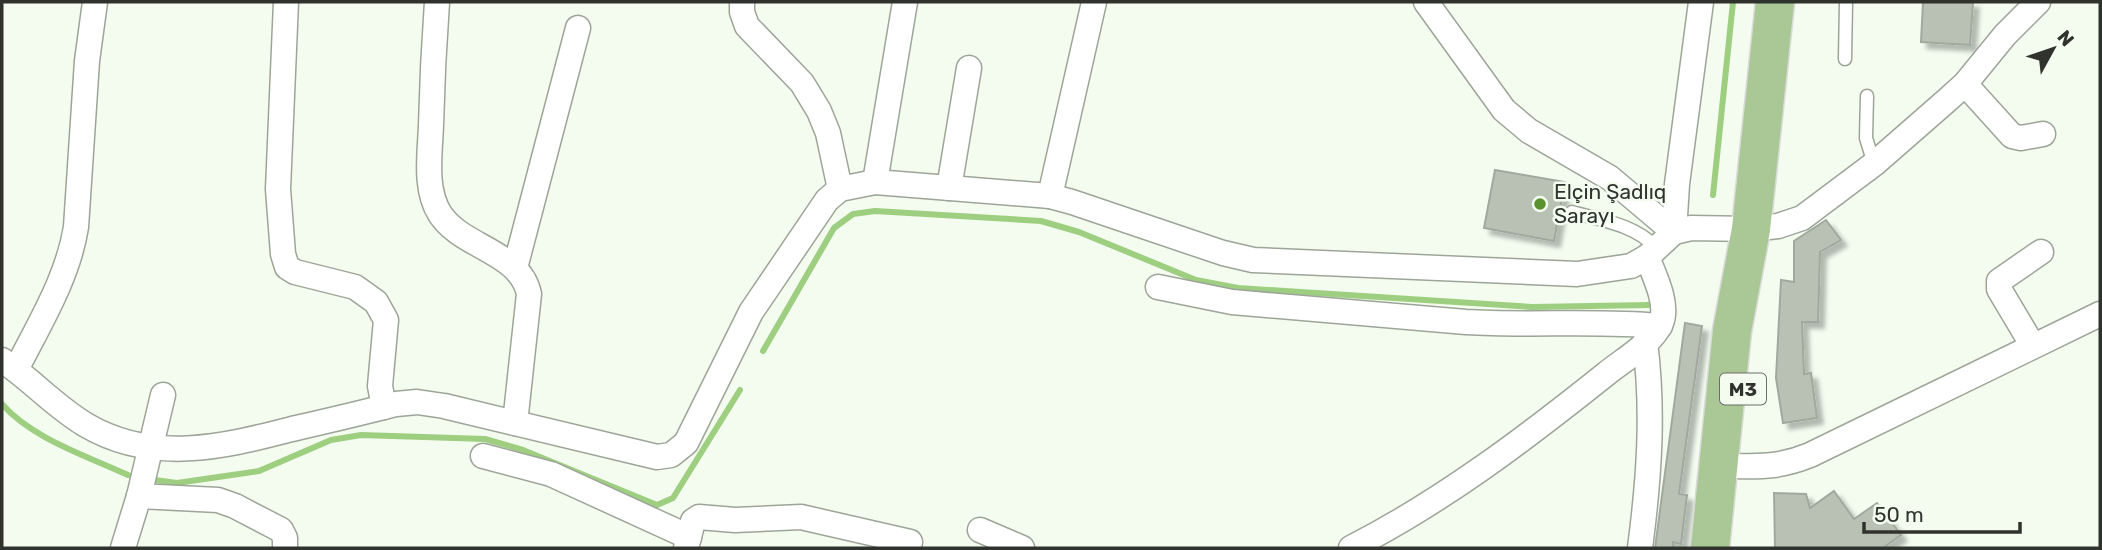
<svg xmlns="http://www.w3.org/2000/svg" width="2102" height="550" font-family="Rubik,sans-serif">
<defs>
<filter id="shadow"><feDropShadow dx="6" dy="6" stdDeviation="2" flood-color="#0004"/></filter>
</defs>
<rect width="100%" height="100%" fill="#f4fcf0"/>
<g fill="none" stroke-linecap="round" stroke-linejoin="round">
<!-- stream -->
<g stroke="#9ecf80" stroke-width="6">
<path d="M1713 195 1733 2"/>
<path d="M763 351 834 228 853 214 875 211 1041 221 1079 232 1196 280 1238 288 1532 307 1649 305"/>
<path d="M2 404C31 438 87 456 128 475"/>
<path d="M155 480 177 483 259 471 331 440 361 435 485 439 523 450 657 505 673 498 740 390"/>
</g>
</g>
<!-- building -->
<g fill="#b9c1b5" stroke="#a1a89d" stroke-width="2" filter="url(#shadow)">
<path d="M1923 2H1973L1970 45 1921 42Z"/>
<path d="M1495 170 1565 182 1554 241 1484 228Z"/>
<path d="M1826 220 1841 240 1820 252 1818 322H1802L1804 374 1811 373 1817 418 1783 423 1776 378 1781 280 1794 282V241Z"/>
<path d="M1685 323 1702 326 1679 494 1687 495 1681 544 1673 542V548H1655Z"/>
<path d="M1834 491 1854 519 1877 503 1901 535 1883 548H1775L1774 493 1806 494 1810 508Z"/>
</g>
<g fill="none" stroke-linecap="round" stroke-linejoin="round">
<defs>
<g id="service">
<path d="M1845 59 1846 2"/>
<path d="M1867 96 1866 138 1874 164"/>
<path d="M1572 212C1604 221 1633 224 1657 248"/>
</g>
<g id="minor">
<path d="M286 2 278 189 283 254 287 267 295 272 355 287 376 302 386 320 380 386 384 407"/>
<path d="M437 2C434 43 432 84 431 125 430 154 424 189 440 214 462 248 520 251 529 294L515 423"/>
<path d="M742 2V12L747 26 802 83 819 111 828 133 840 189"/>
<path d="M1426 2 1504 110 1529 131 1610 178 1674 232"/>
<path d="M1965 84 2012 136 2021 138 2043 134"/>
<path d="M875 182 905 2"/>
<path d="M949 188 969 68"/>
<path d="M1050 196 1094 2"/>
<path d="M1674 232 1677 184 1701 2"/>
<path d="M515 268 578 28"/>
<path d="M1158 287 1232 302 1466 322C1531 326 1595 320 1660 326"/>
<path d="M2033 346 1999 289V281L2041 252"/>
<path d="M2 360C32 380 54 406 86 425 152 464 223 447 292 429 327 421 361 413 396 404L417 402 444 406 657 457 671 455 686 443 751 312 827 200 840 189 875 182 1050 196 1072 202 1223 253 1253 260 1577 274 1631 266 1647 257 1674 232 1691 228 1751 229 1778 226 1802 218 1874 164 1945 102 1965 84 2005 35 2038 2"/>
<path d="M16 370C39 324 68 278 76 227L87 61 95 2"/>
<path d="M483 456 551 474 689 537 686 548"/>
<path d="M1735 466C1764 467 1783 466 1810 455L2100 314"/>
<path d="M139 496 218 500 235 506 281 530 285 538V548"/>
<path d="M980 530 1022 548"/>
<path d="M689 537 693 521 699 517 735 520 801 517 910 542"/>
<path d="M123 548 139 496 163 395"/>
<path d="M1351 548C1443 501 1526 438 1606 374 1623 360 1652 344 1661 323 1669 304 1654 275 1647 257"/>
<path d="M1640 548C1649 479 1654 412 1645 342"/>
</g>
<path id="primary" d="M1710 548 1732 331 1751 229 1775 2"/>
</defs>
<!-- service casing -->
<use href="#service" stroke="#9da599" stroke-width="15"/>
<!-- minor casing -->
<use href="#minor" stroke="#9da599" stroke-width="27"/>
<!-- primary casing -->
<use href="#primary" stroke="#dadad9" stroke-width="41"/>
<!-- service -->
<use href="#service" stroke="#fff" stroke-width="12"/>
<!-- minor -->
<use href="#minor" stroke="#fff" stroke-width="24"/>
<!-- primary -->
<use href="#primary" stroke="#a9c895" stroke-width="38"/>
</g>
<!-- markers -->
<circle fill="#59922e" stroke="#f4fcf0" stroke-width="2.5" cx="1540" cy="204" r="7"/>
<g text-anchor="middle" stroke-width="5" stroke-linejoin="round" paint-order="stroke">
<!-- shield labels -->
<rect fill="#f4fcf0" stroke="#6a6f68" stroke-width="2" x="1720" y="373.5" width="46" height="31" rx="5"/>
<g font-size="19" font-weight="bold" fill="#2f322d">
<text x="1743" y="396">M3</text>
</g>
<!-- poi labels -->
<g font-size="21" fill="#2f322d" stroke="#f4fcf0" text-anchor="start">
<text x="1554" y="199">Elçin Şadlıq<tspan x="1554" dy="24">Sarayı</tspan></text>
</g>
</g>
<!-- border -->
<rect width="2102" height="550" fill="none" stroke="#2f322d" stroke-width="7"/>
<!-- north arrow -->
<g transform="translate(2053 49) rotate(50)" stroke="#f4fcf0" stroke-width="5" paint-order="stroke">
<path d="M0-5L12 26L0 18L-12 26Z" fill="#2f322d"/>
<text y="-10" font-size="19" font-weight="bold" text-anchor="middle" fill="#2f322d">N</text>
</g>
<!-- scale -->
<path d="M1864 522v10h156v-10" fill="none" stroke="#2f322d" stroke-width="3.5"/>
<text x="1874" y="522" font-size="21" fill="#2f322d" stroke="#f4fcf0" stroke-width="5" paint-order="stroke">50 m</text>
</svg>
